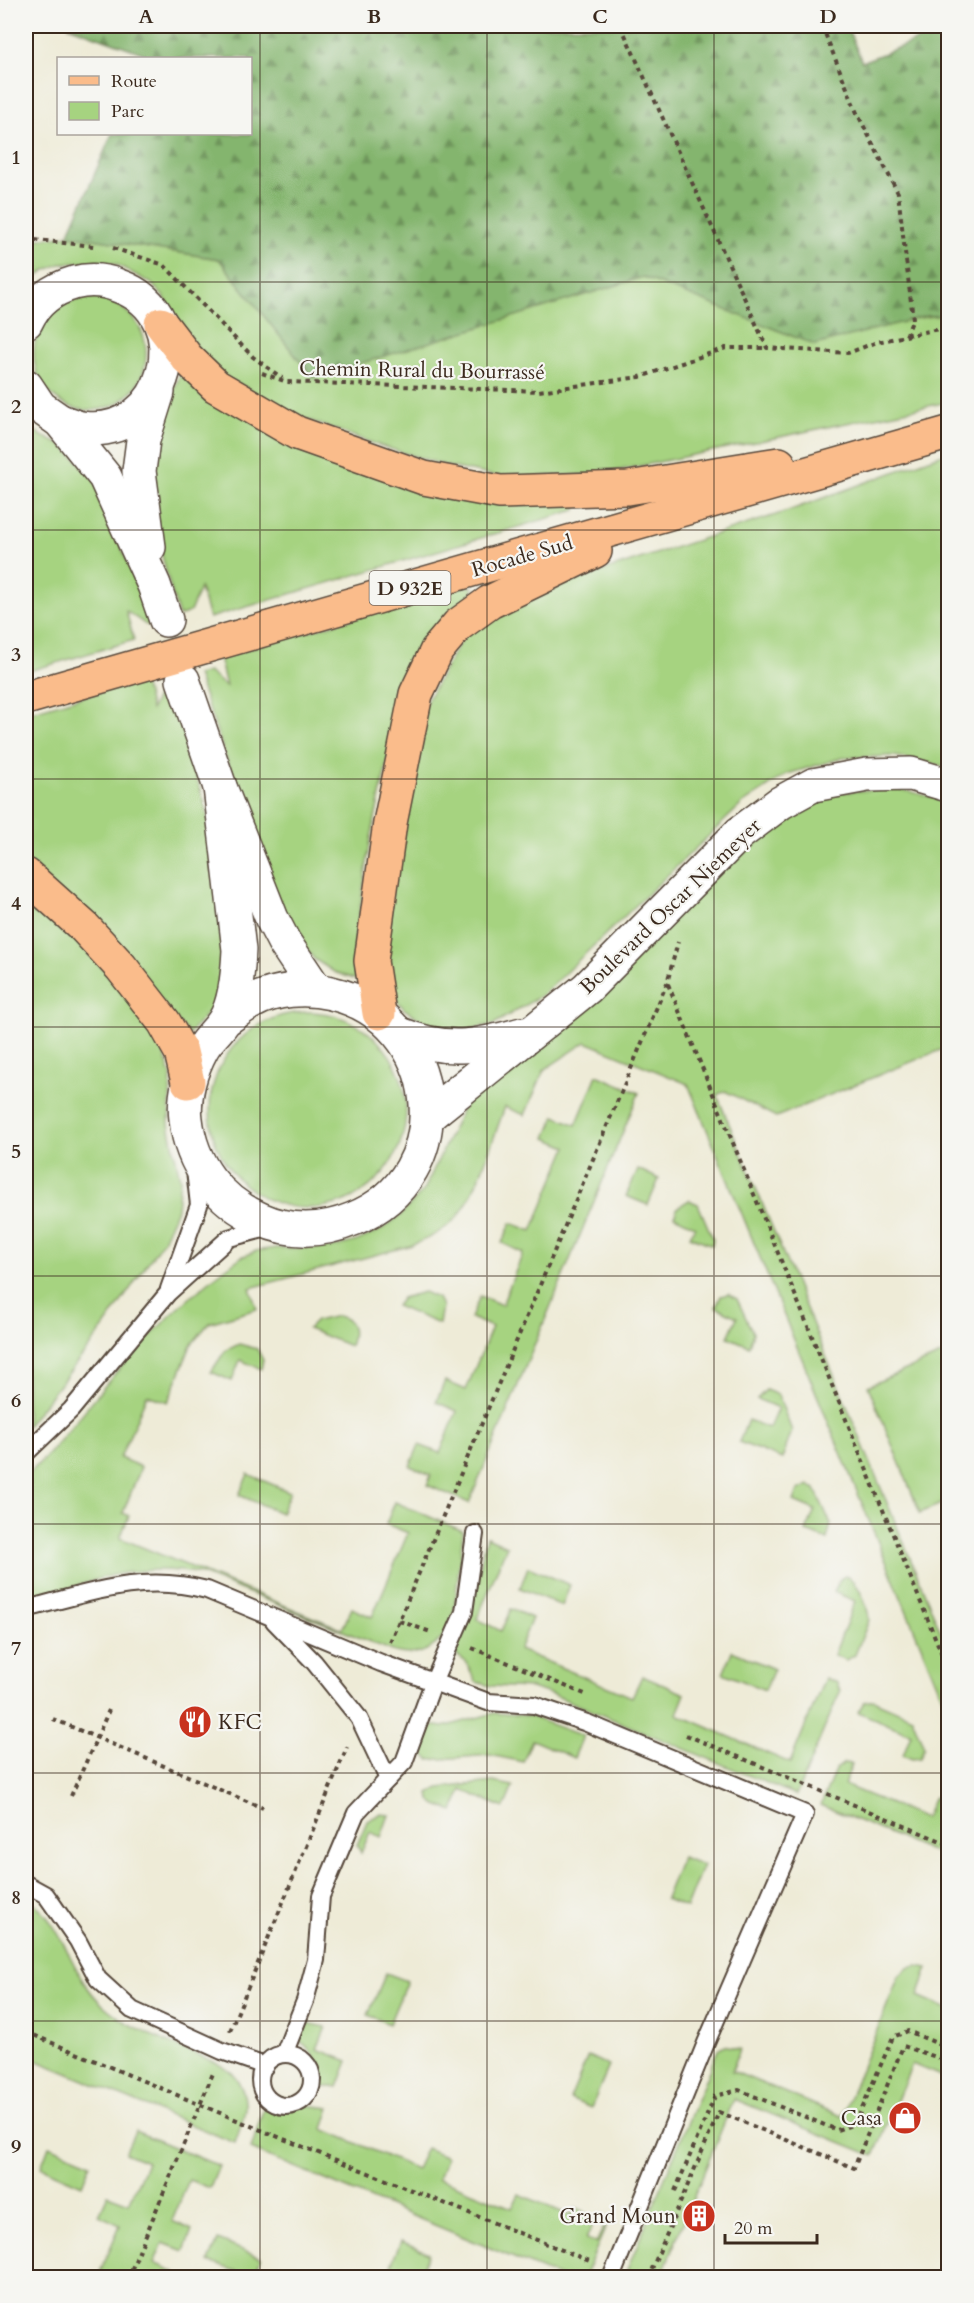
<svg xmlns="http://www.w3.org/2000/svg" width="974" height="2303" font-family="Cardo,serif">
<defs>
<pattern id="forest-firs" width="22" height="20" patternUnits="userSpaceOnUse" patternTransform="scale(1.5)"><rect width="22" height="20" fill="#84b56e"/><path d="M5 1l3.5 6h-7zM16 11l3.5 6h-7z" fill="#6d935a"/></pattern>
</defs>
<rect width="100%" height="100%" fill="#f6f6f2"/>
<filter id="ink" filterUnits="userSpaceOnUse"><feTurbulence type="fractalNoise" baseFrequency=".0167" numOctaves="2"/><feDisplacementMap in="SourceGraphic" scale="12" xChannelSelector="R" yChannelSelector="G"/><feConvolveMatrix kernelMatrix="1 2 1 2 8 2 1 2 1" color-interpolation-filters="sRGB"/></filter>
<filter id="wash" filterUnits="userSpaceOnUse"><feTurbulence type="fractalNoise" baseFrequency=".008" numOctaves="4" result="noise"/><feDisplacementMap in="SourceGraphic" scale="24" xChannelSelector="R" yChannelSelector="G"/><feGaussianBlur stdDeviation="1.35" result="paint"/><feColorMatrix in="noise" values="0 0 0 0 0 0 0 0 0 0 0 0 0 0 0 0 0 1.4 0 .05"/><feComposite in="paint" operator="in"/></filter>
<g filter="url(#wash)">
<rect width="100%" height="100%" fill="#eeebd7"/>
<!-- green -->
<g fill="#a6d380" stroke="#707e4f" stroke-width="1.5">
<path d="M68 235 219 259 313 378 643 277 815 345 913 319 941 315 948 333V402L601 474 506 478 451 467 381 446 303 418 211 370 164 297 151 283 116 264 100 261 60 264 44 271 26 286V241Z"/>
<circle cx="90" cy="354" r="56"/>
<path d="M180 375 211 396 271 426 577 506 576 510 209 618 200 588 190 612 179 616C161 556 136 474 162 413 167 400 175 389 180 375Z"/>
<path d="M26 424 42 436 63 446 93 476 152 624 146 625 126 611 134 640 26 672Z"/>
<path d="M948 452V767L894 756 842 758 787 774 742 804 542 995 494 1024 458 1032 437 1030 404 1009 390 991 380 937 416 720 468 628 541 591 788 511Z"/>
<path d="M466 586 473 587 472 593 447 614 402 692 371 838 356 934 353 961 357 980 334 972 314 959 281 914 197 675 208 672 226 686 219 657Z"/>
<path d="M143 679 151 710 162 684 169 683 207 813 226 965 219 1000 189 1034 26 860V713Z"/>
<path d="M895 788 948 801V1047L776 1117 725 1091 717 1095 948 1649V1711L688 1084 586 1042 544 1070 525 1115 505 1107C493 1138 482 1177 465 1206 454 1226 429 1239 409 1246L250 1288 257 1309 209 1323 191 1345 168 1402 147 1395 120 1458 141 1467 123 1513 129 1516 120 1538 342 1629 352 1608 372 1617 408 1533 386 1524 395 1502 463 1531 454 1612C446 1642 426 1660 395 1652L202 1574C128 1561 93 1581 26 1604V1476C59 1446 84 1410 113 1376 151 1332 194 1291 241 1257L256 1251 276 1248H331L357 1241 379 1231 400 1216 424 1190 466 1101 768 824 832 793Z"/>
<path d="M26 885 154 1024 171 1075 169 1124 180 1179 177 1209 163 1241 97 1337 26 1427Z"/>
<circle cx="308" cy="1110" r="98"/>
<path d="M597 1075 639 1093 469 1503 427 1485 431 1475 410 1466 419 1445 440 1453 457 1411 436 1402 445 1381 466 1390 492 1327 471 1318 480 1296 502 1305 523 1253 502 1243 511 1223 532 1231 567 1147 546 1138 555 1116 576 1125Z"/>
<path d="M638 1169 659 1179 648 1205 626 1196Z"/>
<path d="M689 1200 698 1204 713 1239 712 1245 690 1236 695 1226 674 1216 678 1207Z"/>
<path d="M424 1292 438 1298 442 1306 439 1324 396 1306 402 1298Z"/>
<path d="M729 1294 737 1299 753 1333 749 1346 728 1337 737 1317 716 1307 721 1296Z"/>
<path d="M337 1316C354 1319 355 1332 350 1346L308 1329 316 1321Z"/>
<path d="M239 1344 257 1349 263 1360 261 1369 240 1360 232 1381 211 1372 225 1351Z"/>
<path d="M948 1352V1501L920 1513 868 1386Z"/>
<path d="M766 1390 778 1395 792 1431 782 1459 739 1442 748 1420 769 1428 778 1408 757 1399Z"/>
<path d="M248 1474 290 1492 281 1513 239 1495Z"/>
<path d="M809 1485 815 1489 831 1524 827 1539 806 1531 815 1510 794 1501 798 1490Z"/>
<path d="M487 1537 507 1546 477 1619 501 1631 511 1609 532 1618 519 1650 632 1697 642 1676 685 1694 677 1714 790 1763 825 1678 837 1683 840 1692 796 1795 554 1695 531 1688 491 1686 476 1682 466 1662 455 1654 466 1627Z"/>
<path d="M528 1567 570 1585 562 1606 520 1588Z"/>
<path d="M845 1576C858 1579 868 1607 869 1620L855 1655 846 1660 834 1655 855 1601 834 1592 840 1579Z"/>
<path d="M732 1651 774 1669 765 1690 723 1673Z"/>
<path d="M873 1700 912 1717 924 1747 920 1758 912 1759 903 1755 911 1734 858 1712 864 1702Z"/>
<path d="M494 1713 529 1716 583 1736 574 1758 532 1740 523 1762 490 1755 429 1760 418 1748 421 1724 444 1727Z"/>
<path d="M844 1763 852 1764 844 1785 925 1818 934 1797 947 1804 948 1858 821 1805 835 1770Z"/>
<path d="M493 1782 513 1786 504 1808 462 1790 453 1811C443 1807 430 1806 429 1794L439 1788Z"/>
<path d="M380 1814 389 1815 381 1837 370 1832 361 1853 357 1845 367 1821Z"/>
<path d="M682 1857 703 1865 686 1907 665 1899Z"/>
<path d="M26 1898C65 1922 69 1974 102 2004 129 2029 165 2041 198 2055 208 2060 227 2066 234 2075 253 2101 244 2116 235 2143L26 2056Z"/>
<path d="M917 1966 928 1968 918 1996 948 2009V2079L912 2064 874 2156 734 2099 661 2277H624L718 2049 724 2045 740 2049 732 2071 842 2116 899 1976 908 1968Z"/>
<path d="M386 1973 407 1981 389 2024 368 2015Z"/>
<path d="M303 2022 326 2027 317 2049 348 2061 338 2087H315C321 2064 313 2045 290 2036Z"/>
<path d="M588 2056 609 2066 591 2108 570 2099Z"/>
<path d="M305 2105 330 2108 323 2129 416 2169 426 2148 447 2157 438 2178 512 2208 519 2194 571 2216 574 2208 596 2218 586 2239 596 2243 606 2222 607 2224 584 2277H560L251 2149 264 2107 277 2111Z"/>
<path d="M135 2131 219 2166 210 2188 189 2180 172 2221 192 2230 184 2251 163 2243 154 2263 175 2272 172 2277H98L120 2225 99 2215 108 2195 129 2203 147 2162 125 2153Z"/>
<path d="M49 2146 91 2163 82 2185 41 2167Z"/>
<path d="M218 2240 261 2258 253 2277 209 2262Z"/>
<path d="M401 2241 429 2253 420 2274 400 2266 396 2277H386Z"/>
</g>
<!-- forest -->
<path fill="url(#forest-firs)" stroke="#607046" stroke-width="1.5" d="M68 26H847L862 62 948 28V315L926 316 815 345 643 277 313 378 219 259 68 235 112 134H250V58H144L145 54Z"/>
</g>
<g filter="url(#ink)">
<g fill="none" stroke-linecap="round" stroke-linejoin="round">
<defs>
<g id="service">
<path d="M169 1289 199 1205 195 1170"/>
<path d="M26 1453 71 1410 168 1293 229 1238 271 1227"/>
<path d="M26 1609C89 1593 141 1573 207 1590L381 1663 488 1702 534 1705 587 1723 805 1814 706 2043 611 2278"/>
<path d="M274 1621 314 1662 359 1718 388 1779"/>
<path d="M26 1884 46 1895 78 1941 98 1979 132 2010 222 2051 265 2066"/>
<path d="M284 2054 305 2001 316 1960 321 1896 356 1813 404 1762 433 1683 464 1612 475 1534"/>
<circle cx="286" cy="2080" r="26"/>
</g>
<g id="minor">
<path d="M400 1034C446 1053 476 1047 522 1034"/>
<path d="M427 1117 587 988 740 833 780 803 813 785 867 775 911 774 948 785"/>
</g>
<g id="tertiary">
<path d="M26 322C35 302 53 289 74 283 89 279 104 280 119 286 201 315 167 440 82 428 75 427 67 423 60 421"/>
<path d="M26 386 40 407 60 421 105 477 154 585 166 620"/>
<path d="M149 547 139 471 143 440 158 392"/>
<path d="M183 680 220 787 272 919 284 942 316 990"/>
<path d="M220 787 239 950C238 972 236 1002 224 1021 218 1031 207 1039 202 1049 191 1069 183 1096 186 1119 191 1165 219 1201 260 1219 291 1233 322 1232 353 1219 462 1176 445 1019 331 993 306 987 275 989 252 1002 242 1007 234 1014 225 1020"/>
</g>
<g id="primary">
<path d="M161 324 187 358 216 386 297 433 424 478 500 492 628 488 779 464"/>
<path d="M26 698 948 433"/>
<path d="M26 875 84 927 121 967 164 1022 181 1052 188 1082"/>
<path d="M379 1013 371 961 390 823 416 694 437 650 458 625 490 602 595 551"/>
</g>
</defs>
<!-- service casing -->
<use href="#service" stroke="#56473a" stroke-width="20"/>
<!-- minor casing -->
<use href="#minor" stroke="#56473a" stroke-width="36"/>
<!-- tertiary casing -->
<use href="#tertiary" stroke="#56473a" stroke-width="36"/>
<!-- primary casing -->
<use href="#primary" stroke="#56473a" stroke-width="36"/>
<!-- path -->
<g stroke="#56473a" stroke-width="4" stroke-dasharray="4.5 4.5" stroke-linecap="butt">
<path d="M621 26 767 348 848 353 877 342 948 327"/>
<path d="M822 26 857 113 898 193 913 319 906 336"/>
<path d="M26 239 94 246"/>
<path d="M113 248 164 265 253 357 282 378"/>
<path d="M262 373 287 382 539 391 640 377 726 348H767"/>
<path d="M668 984 948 1669"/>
<path d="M399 1621 431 1632"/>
<path d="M390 1642 667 983 678 942"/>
<path d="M472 1648 587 1695"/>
<path d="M53 1719 263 1808"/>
<path d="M686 1735 948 1844"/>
<path d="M71 1796 109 1710"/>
<path d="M230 2031 347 1747"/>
<path d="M26 2032 256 2128 592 2262"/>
<path d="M675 2191 715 2096 739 2090 837 2130 855 2124 893 2037 908 2031 948 2048"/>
<path d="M128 2278 214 2071"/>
<path d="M648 2278 719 2112 854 2168 903 2046 948 2061"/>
</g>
<!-- service -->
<use href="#service" stroke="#fff" stroke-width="16"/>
<!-- minor -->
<use href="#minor" stroke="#fff" stroke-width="33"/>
<!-- tertiary -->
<use href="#tertiary" stroke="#fff" stroke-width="33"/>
<!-- primary -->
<use href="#primary" stroke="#fabc8b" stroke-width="33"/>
</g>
</g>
<!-- grid -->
<path fill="none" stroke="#3b2a1e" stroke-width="1.5" stroke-opacity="0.55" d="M260 26V2278M487 26V2278M714 26V2278M26 282H948M26 530H948M26 779H948M26 1027H948M26 1276H948M26 1524H948M26 1773H948M26 2021H948"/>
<!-- icons -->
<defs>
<symbol id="restaurant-disc" viewBox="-11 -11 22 22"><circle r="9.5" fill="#c8321e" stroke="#f6f6f2"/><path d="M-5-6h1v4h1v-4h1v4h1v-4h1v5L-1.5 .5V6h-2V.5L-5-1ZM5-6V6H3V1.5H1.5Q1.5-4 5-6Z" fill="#fff"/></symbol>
<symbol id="shop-disc" viewBox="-11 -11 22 22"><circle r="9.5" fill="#c8321e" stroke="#f6f6f2"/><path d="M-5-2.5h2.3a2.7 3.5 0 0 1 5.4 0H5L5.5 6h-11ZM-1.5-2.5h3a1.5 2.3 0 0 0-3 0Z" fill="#fff"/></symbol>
<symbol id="building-disc" viewBox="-11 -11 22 22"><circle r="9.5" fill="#c8321e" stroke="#f6f6f2"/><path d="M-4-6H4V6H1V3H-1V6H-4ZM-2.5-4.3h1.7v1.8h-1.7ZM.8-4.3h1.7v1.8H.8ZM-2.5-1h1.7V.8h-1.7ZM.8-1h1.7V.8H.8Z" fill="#fff"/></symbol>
</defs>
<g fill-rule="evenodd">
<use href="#restaurant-disc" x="176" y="1703" width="38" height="38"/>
<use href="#shop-disc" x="886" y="2099" width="38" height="38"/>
<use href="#building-disc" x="680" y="2197" width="38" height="38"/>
</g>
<g text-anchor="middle" stroke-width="4.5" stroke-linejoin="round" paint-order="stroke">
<!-- shield labels -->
<rect fill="#f6f6f2" stroke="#73675e" stroke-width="1.5" x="369.5" y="571" width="81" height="34" rx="4.5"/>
<g font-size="20" font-weight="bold" fill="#3b2a1e">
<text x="410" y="595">D 932E</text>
</g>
<!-- street labels -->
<g font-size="21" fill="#3b2a1e" stroke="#f6f6f2">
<text transform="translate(422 370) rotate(1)" y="7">Chemin Rural du Bourrassé</text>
<text transform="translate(522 556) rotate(-16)" y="7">Rocade Sud</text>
<text transform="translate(670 906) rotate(-44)" y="7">Boulevard Oscar Niemeyer</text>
</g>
<!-- poi labels -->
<g font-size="21" fill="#3b2a1e" stroke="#f6f6f2" text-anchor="end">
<text x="218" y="1729" text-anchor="start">KFC</text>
<text x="882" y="2125">Casa</text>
<text x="676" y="2223">Grand Moun</text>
</g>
</g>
<!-- margin -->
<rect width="974" height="2303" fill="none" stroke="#f6f6f2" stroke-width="66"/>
<!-- legend -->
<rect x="57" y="57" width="195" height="78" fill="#f6f6f2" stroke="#aba49d" stroke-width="1.5"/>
<rect x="69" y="76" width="30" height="9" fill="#fabc8b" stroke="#aba49d" stroke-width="1.5"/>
<text x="111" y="87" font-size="18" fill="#3b2a1e">Route</text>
<rect x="69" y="102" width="30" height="18" fill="#a6d380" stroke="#aba49d" stroke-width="1.5"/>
<text x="111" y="117" font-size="18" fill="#3b2a1e">Parc</text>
<!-- scale -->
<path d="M725 2234v9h92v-9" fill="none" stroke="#3b2a1e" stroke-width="3"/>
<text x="734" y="2234" font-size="18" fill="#3b2a1e" stroke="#f6f6f2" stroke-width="4.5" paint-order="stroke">20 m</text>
<rect x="33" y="33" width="908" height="2237" fill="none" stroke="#3b2a1e" stroke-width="2"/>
<g font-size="20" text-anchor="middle" font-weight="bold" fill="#3b2a1e">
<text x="146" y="23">A</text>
<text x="374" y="23">B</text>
<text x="600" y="23">C</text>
<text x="828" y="23">D</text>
<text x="16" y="164">1</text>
<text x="16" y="413">2</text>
<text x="16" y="661">3</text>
<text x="16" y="910">4</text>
<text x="16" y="1158">5</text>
<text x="16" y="1407">6</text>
<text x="16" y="1655">7</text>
<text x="16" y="1904">8</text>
<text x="16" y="2153">9</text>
</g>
</svg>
